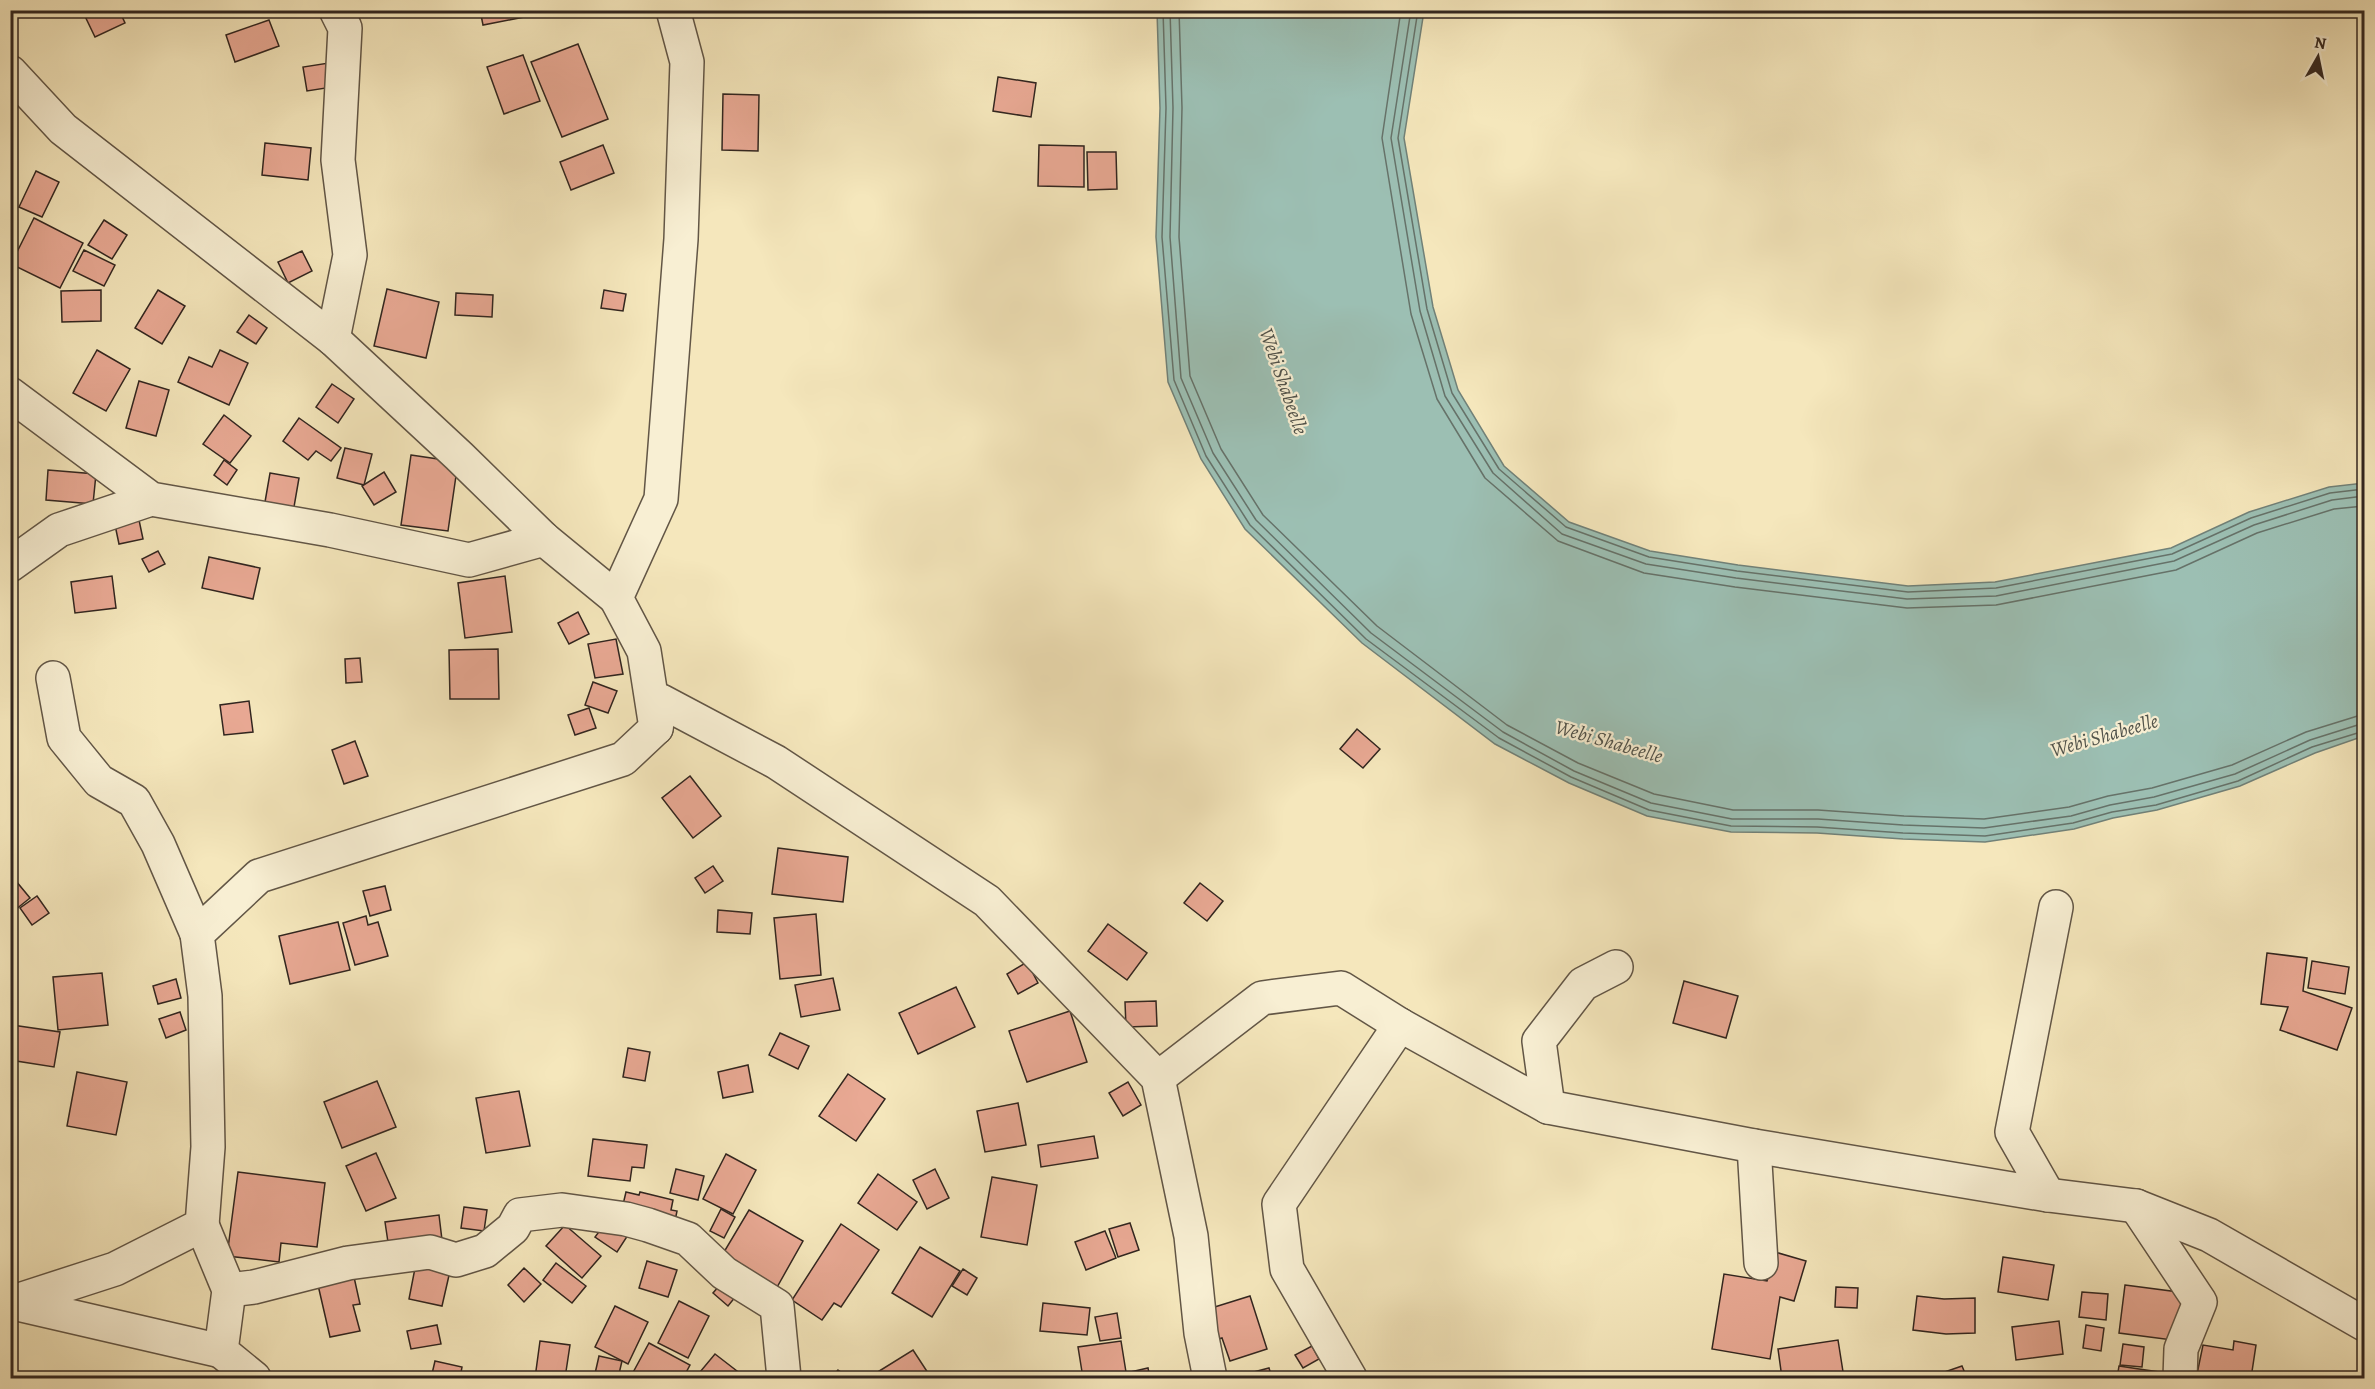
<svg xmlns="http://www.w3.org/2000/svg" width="2375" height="1389" font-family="Alegreya,serif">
<rect width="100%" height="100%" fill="#f5e7bc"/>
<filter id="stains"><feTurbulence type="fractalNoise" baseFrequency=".00333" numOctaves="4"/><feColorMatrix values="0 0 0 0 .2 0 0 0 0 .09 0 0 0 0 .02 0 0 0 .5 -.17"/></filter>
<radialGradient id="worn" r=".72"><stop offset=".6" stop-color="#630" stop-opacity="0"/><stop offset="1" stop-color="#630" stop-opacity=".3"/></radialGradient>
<!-- water -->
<path fill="#9cbfb3" stroke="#718178" stroke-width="1.5" d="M1157 11H1424L1404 138 1433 307 1458 390 1504 466 1569 522 1650 551 1738 565 1908 586 1995 582 2171 548 2249 512 2329 487 2364 483V736L2315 753 2240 786 2157 810 2113 818 2074 829 1985 842 1903 839 1817 833 1731 832 1647 816 1569 783 1495 744 1362 643 1245 529 1201 459 1168 382 1156 237 1160 108Z"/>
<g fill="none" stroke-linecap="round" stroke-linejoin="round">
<!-- shore -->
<g stroke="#667269" stroke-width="1.5">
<path d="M1163 10 1166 108 1162 237 1174 380 1206 456 1250 525 1366 639 1499 738 1571 777 1649 810 1731 826 1817 827 1903 833 1985 836 2073 823 2112 812 2156 805 2238 781 2312 747 2364 731"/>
<path d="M1170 10 1173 108 1170 237 1181 378 1213 453 1256 520 1371 633 1503 732 1574 771 1651 803 1732 819H1818L1903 825 1984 828 2071 816 2110 805 2154 797 2235 774 2310 740 2364 723"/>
<path d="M1179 10 1182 108 1179 237 1190 376 1221 449 1263 515 1377 626 1507 725 1578 763 1654 794 1733 810H1818L1904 816 1984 819 2069 807 2108 796 2152 788 2232 765 2306 732 2364 714"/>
<path d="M1401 10 1382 138 1411 314 1437 399 1485 478 1558 541 1644 573 1735 587 1907 608 1996 605 2176 570 2257 533 2334 509 2364 506"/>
<path d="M1411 10 1391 138 1420 311 1445 396 1493 473 1562 534 1646 564 1736 578 1907 599 1996 596 2174 561 2254 525 2332 500 2364 496"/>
<path d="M1418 10 1398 138 1427 309 1452 393 1499 469 1566 527 1649 557 1737 571 1908 592 1996 588 2172 554 2251 518 2330 493 2364 489"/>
</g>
</g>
<!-- building -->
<g fill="#e9a994" stroke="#31251f" stroke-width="1.5">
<path d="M82 10H119L125 23 95 37Z"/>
<path d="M480 10H534L535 15 483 25Z"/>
<path d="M269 20 279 46 235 62 226 35Z"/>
<path d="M578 44 608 119 562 137 531 62Z"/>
<path d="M523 55 540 101 504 114 487 67Z"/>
<path d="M335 62 339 86 307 91 303 67Z"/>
<path d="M998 77 1036 83 1031 117 993 111Z"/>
<path d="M723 94 759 95 758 151 722 150Z"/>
<path d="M265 143 311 148 308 180 262 175Z"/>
<path d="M603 145 614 173 571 190 560 162Z"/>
<path d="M1039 145 1084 146V187L1038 186Z"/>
<path d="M1087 152H1116L1117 189 1088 190Z"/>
<path d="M36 171 59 182 42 217 19 207Z"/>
<path d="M34 218 83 243 60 288 11 264Z"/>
<path d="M104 220 127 235 112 259 88 245Z"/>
<path d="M84 250 115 265 104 286 73 271Z"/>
<path d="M302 251 312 271 288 283 278 262Z"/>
<path d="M387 289 439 302 426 358 374 346Z"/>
<path d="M101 290V321L62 322 61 291Z"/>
<path d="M158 290 185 306 162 344 135 328Z"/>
<path d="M604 290 626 294 623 311 601 308Z"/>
<path d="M456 293 493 295 492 317 455 315Z"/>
<path d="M249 315 267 328 256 344 237 332Z"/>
<path d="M97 350 130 369 106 411 73 393Z"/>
<path d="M220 350 248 363 229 405 178 382 189 357 212 367Z"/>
<path d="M139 381 169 390 156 436 126 428Z"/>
<path d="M332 384 354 399 338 423 316 407Z"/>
<path d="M224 415 251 436 230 463 203 444Z"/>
<path d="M299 418 341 448 331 461 316 451 308 460 283 441Z"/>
<path d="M345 448 372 454 364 485 337 478Z"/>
<path d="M411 455 458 462 448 531 401 525Z"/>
<path d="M224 460 237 470 227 485 214 475Z"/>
<path d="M48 470 96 474 93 504 46 500Z"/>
<path d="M384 472 396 492 374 505 362 486Z"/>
<path d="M270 473 299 478 294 507 265 502Z"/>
<path d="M139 520 143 539 119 544 115 525Z"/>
<path d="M158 551 165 564 149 572 142 559Z"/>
<path d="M209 557 260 568 253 599 202 588Z"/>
<path d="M112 576 116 608 75 613 71 582Z"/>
<path d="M505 576 512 632 465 638 458 583Z"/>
<path d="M578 612 589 634 569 644 558 623Z"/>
<path d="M616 639 623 674 595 678 588 644Z"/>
<path d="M498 649 499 699H450L449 650Z"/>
<path d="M360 658 362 682 346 683 345 659Z"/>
<path d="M593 682 617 691 608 713 585 705Z"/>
<path d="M249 701 253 732 224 735 220 705Z"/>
<path d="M589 708 596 728 575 735 568 715Z"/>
<path d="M1357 729 1380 749 1363 768 1340 749Z"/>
<path d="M355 741 368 776 344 784 332 750Z"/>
<path d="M690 776 721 816 693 838 662 798Z"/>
<path d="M778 848 848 857 843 902 772 894Z"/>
<path d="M713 866 723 881 705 893 695 878Z"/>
<path d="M11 875 30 898 10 914V876Z"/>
<path d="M1200 883 1223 901 1207 921 1184 903Z"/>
<path d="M385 886 391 910 370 916 363 891Z"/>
<path d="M37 896 49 913 32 925 20 908Z"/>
<path d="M718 910 752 913 750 934 717 932Z"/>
<path d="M816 914 821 975 780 979 774 918Z"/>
<path d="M366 916 368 925 378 922 388 956 355 965 343 923Z"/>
<path d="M338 922 350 970 290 984 279 936Z"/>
<path d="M1108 924 1147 953 1127 980 1088 951Z"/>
<path d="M2267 953 2307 958 2303 991 2352 1008 2337 1050 2280 1030 2288 1007 2261 1004Z"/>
<path d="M2312 961 2349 967 2345 994 2308 988Z"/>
<path d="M1027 962 1038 983 1018 994 1007 974Z"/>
<path d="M102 973 108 1025 58 1030 53 977Z"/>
<path d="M833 978 840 1010 801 1017 795 985Z"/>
<path d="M176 979 181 998 158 1004 153 986Z"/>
<path d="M1684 981 1738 996 1726 1038 1673 1023Z"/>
<path d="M956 987 975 1027 918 1054 899 1013Z"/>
<path d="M1156 1001 1157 1026 1126 1027 1125 1002Z"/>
<path d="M1070 1011 1087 1062 1027 1082 1009 1031Z"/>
<path d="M180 1012 186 1030 166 1038 159 1019Z"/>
<path d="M12 1025 60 1032 54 1067 10 1060Z"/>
<path d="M780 1033 809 1046 798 1069 769 1055Z"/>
<path d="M628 1048 650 1052 645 1081 623 1077Z"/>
<path d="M748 1065 753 1092 723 1098 718 1072Z"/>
<path d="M77 1072 127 1082 116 1135 67 1126Z"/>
<path d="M848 1074 885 1099 856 1141 819 1116Z"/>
<path d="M377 1081 396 1127 342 1148 324 1102Z"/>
<path d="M1128 1082 1141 1105 1123 1116 1109 1093Z"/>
<path d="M519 1091 530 1146 486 1153 476 1098Z"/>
<path d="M1018 1103 1026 1145 985 1152 977 1111Z"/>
<path d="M1094 1136 1098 1158 1041 1167 1038 1145Z"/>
<path d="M593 1139 647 1145 644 1168 632 1167 630 1181 588 1176Z"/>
<path d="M376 1153 396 1198 366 1211 346 1166Z"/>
<path d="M726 1154 756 1170 733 1214 703 1199Z"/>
<path d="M676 1169 704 1176 698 1200 670 1193Z"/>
<path d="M935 1169 949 1198 927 1209 913 1180Z"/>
<path d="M238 1172 325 1183 317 1247 281 1243 279 1262 227 1256Z"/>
<path d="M878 1174 917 1202 897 1230 858 1203Z"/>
<path d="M992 1177 1037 1185 1027 1245 981 1237Z"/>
<path d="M626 1192 639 1195 640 1192 673 1200 671 1210 677 1211 674 1226 621 1213Z"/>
<path d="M464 1207 487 1210 484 1231 461 1228Z"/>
<path d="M721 1209 735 1217 724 1238 710 1231Z"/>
<path d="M749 1210 803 1241 776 1289 721 1257Z"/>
<path d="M439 1215 442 1240 389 1249 385 1222Z"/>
<path d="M607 1221 628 1235 617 1252 595 1237Z"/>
<path d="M1130 1223 1139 1250 1118 1257 1109 1229Z"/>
<path d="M841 1224 879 1250 841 1307 834 1303 822 1320 792 1300Z"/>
<path d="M565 1225 601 1256 582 1278 546 1246Z"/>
<path d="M1105 1231 1116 1258 1086 1270 1075 1242Z"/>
<path d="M920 1247 960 1271 932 1317 892 1293Z"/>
<path d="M1775 1252 1806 1261 1794 1301 1780 1297 1770 1359 1712 1349 1724 1274 1767 1281Z"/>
<path d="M2003 1257 2054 1265 2048 1300 1998 1292Z"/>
<path d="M647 1261 677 1270 668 1297 639 1288Z"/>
<path d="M416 1263 450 1271 442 1306 409 1299Z"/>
<path d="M556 1263 586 1286 572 1303 543 1280Z"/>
<path d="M524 1268 541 1284 524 1302 508 1285Z"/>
<path d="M963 1269 977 1278 967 1295 952 1286Z"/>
<path d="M354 1277 360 1304 353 1305 360 1331 330 1337 318 1285Z"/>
<path d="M725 1279 740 1291 728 1306 713 1293Z"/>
<path d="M2125 1285 2186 1293 2180 1341 2119 1333Z"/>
<path d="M1836 1287 1858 1288 1857 1308 1835 1307Z"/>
<path d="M2082 1292 2108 1294 2106 1320 2079 1317Z"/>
<path d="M1250 1296 1267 1349 1230 1361 1222 1338 1215 1340 1205 1310Z"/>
<path d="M1917 1296 1944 1299 1975 1298V1333L1946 1334 1913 1330Z"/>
<path d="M679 1301 709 1316 688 1358 658 1343Z"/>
<path d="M1043 1303 1090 1308 1087 1335 1040 1331Z"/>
<path d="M615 1306 648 1322 628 1364 595 1347Z"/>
<path d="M1117 1313 1121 1338 1100 1341 1095 1317Z"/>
<path d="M2059 1321 2063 1354 2016 1360 2012 1327Z"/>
<path d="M437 1325 441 1344 411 1349 407 1331Z"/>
<path d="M2086 1325 2104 1328 2101 1351 2083 1348Z"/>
<path d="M1838 1340 1844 1378H1782L1778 1349Z"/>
<path d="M540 1341 570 1345 565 1378H535Z"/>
<path d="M1121 1341 1126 1372 1083 1378 1078 1347Z"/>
<path d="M2234 1341 2256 1345 2251 1378H2225L2197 1374 2203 1345 2233 1350Z"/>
<path d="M649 1343 690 1365 683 1378H630Z"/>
<path d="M2123 1344 2144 1347 2142 1367 2120 1365Z"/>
<path d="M1312 1346 1319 1359 1303 1368 1295 1355Z"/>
<path d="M913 1350 930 1376 926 1378H880L876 1373Z"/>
<path d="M715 1354 746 1378H695Z"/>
<path d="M599 1356 622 1361 618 1378H594Z"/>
<path d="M435 1361 462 1367 460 1378H431Z"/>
<path d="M1962 1366 1967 1378H1930V1377Z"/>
<path d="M2119 1366 2179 1375V1378H2117Z"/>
<path d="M1148 1368 1150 1378H1128L1126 1373Z"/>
<path d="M1269 1368 1272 1378H1231Z"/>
<path d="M838 1370 849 1378H831Z"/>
</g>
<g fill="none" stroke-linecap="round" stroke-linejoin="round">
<defs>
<g id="minor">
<path d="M10 72 63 129 333 339 459 456 544 539 616 598"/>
<path d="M333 339 350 255 338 160 345 28 336 10"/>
<path d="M10 394 151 499 330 530 469 560 544 539"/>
<path d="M10 565 59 530 151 499"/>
<path d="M53 678 64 738 99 781 134 801 158 844 197 934"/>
<path d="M656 728 661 701 776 762 987 901 1158 1078 1191 1236 1201 1333 1210 1378"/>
<path d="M1158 1078 1262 998 1341 988 1400 1025 1548 1107 1754 1146 2048 1195 2136 1206 2209 1235 2364 1324"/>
<path d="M1548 1107 1539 1041 1583 984 1616 967"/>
<path d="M1754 1146 1761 1263"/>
<path d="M2048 1195 2012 1132 2056 907"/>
<path d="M2136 1206 2200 1302 2181 1349 2180 1378"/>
<path d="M202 1225 229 1290 221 1351 254 1378"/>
<path d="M229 1290 254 1287 348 1263 430 1252 456 1260 485 1251 513 1228 520 1215 562 1210 626 1219 648 1225 688 1239 724 1273 777 1306 784 1378"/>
<path d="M10 1303 115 1269 202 1225 208 1147 205 996 197 934 259 876 623 759 656 728 644 651 616 598 661 499 681 239 687 62 673 10"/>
<path d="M13 1303 221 1351"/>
<path d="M1350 1378 1287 1269 1279 1204 1400 1025"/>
</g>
</defs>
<!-- minor casing -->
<use href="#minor" stroke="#625646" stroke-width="36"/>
<!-- minor -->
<use href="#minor" stroke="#f8efd3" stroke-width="33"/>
</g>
<g text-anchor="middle" stroke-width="4.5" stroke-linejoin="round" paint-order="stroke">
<!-- water labels -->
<g font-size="20" font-style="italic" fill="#51534b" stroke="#f8efd3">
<text transform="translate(1284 381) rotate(71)" y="7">Webi Shabeelle</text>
<text transform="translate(2104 735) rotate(-16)" y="7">Webi Shabeelle</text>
<text transform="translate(1609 741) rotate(16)" y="7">Webi Shabeelle</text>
</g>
</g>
<!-- margin -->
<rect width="2375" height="1389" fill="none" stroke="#f5e7bc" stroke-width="36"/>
<rect x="12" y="12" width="2351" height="1365" fill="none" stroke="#31251f" stroke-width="3"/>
<rect x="18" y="18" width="2339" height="1353" fill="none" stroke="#31251f" stroke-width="1.5"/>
<!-- north arrow -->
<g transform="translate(2318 57) rotate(9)" stroke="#f8efd3" stroke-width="4.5" paint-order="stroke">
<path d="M0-4.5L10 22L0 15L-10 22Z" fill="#31251f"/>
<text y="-9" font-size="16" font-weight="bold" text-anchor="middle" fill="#31251f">N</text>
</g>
<rect width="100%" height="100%" filter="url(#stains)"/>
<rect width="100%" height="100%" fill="url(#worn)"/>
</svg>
